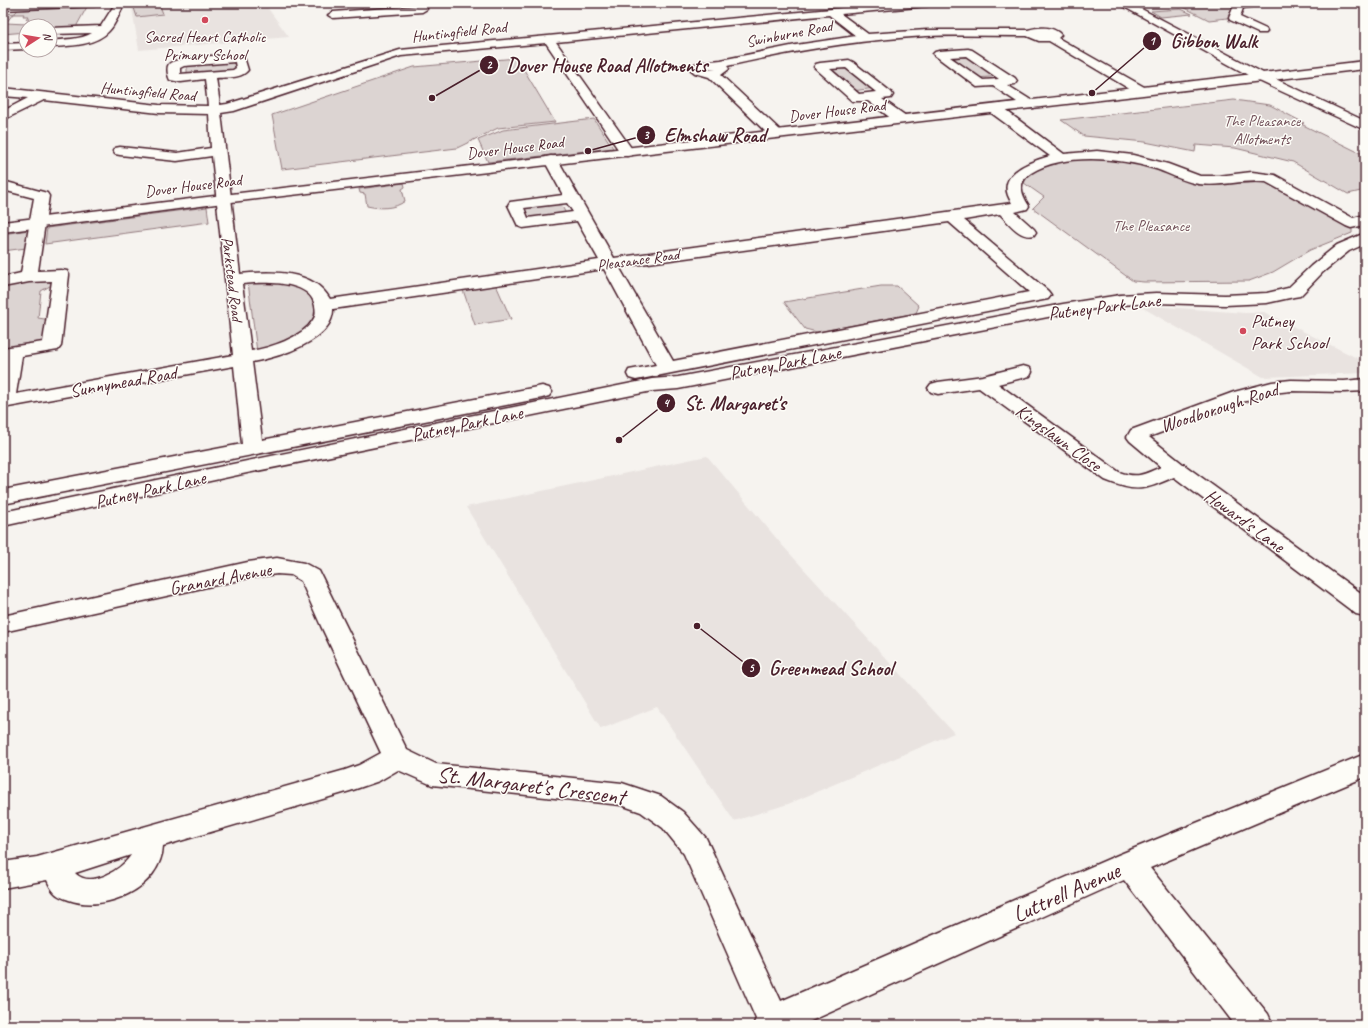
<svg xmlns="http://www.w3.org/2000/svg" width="1368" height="1028" font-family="Caveat,sans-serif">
<rect width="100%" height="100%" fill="#f6f3ef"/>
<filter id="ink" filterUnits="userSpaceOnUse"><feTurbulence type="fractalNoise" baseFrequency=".025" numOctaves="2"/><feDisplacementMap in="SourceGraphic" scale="8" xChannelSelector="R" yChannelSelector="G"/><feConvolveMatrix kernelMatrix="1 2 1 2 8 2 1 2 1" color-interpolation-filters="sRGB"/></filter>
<g filter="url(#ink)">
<!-- built -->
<g fill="#e9e3e0">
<path d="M131 3H264L289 37 139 50Z"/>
<path d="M1138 305 1245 313 1264 312 1365 362V373L1263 377Z"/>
<path d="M707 456 782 545 954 733 788 804 734 821 657 707 601 729 466 507Z"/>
</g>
<!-- green -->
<g fill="#dcd4d2" stroke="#937a7e" fill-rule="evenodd">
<path d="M147 3H159L163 14 137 17 133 5Z"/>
<path d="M1225 3 1233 7 1227 18 1209 20 1181 6Z"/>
<path d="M88 5 77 25V26H93L92 28 50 31V26H26V32L3 34 4 25H3V14L15 13 21 6ZM13 14H24L23 16H28L26 19H29L26 24 6 23Z"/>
<path d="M1181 9 1192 14 1161 17 1151 11Z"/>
<path d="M971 56 1000 76 977 78 949 59Z"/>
<path d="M517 58 555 122 498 128 457 148 282 169 272 115 414 67Z"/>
<path d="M235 61 236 68 233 70 192 74 187 73V65Z"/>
<path d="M851 68 876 88 852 91 828 70Z"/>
<path d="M1234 100 1270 105 1304 123 1301 124 1360 153 1365 152V190L1348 194 1293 162 1235 148 1196 145 1195 152 1145 142 1084 136 1061 120Z"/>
<path d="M594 119 613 148 488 162 478 140 503 130Z"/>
<path d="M1104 159 1134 162 1177 175 1198 185 1249 179 1268 181 1352 227V233L1310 250 1273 272 1249 281 1144 282 1133 281 1033 208 1044 197 1024 183C1026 180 1028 175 1031 173 1047 160 1085 159 1104 159Z"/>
<path d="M404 183 405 187 402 189 405 201C395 209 380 209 367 206L365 194 360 193 359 189Z"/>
<path d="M560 202 566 214 529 219 523 208Z"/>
<path d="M207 207 209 222 45 244 47 228Z"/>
<path d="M29 230 26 248 3 251V234Z"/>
<path d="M47 278 57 282 41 291 38 318 51 320 49 337 42 343 3 351V304L4 298 3 297V285Z"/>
<path d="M248 282C266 282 298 281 310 297 313 301 315 307 317 311 304 338 284 343 257 352Z"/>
<path d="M496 285 511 319 475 325 463 290Z"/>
<path d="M881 286H897L919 306 916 313 817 332 805 329 784 302Z"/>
</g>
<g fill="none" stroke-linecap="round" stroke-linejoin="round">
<defs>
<g id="street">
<path d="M23 3H99L94 6 3 10V4Z"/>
<path d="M112 3H122L123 7C119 14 115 25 109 31 95 46 69 46 50 47V41C63 39 81 40 92 33L50 34V28L101 26 113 7Z"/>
<path d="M416 3H426L427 9 422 12 333 18 328 15 333 12 416 6Z"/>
<path d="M894 3H932L927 6 841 14 868 34 927 30H1028C1039 27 1053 26 1061 35L1058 38 1146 88 1148 91 1146 94H1138L1049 41H1039L1027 36C994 36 960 35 926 36 859 40 792 51 727 66L729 69 721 75 781 131 783 134 781 137H771L709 77 695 73 690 69 695 64 702 62 721 60 796 45 856 36 829 15 556 42 634 152 632 155 627 156 622 155 546 43 401 56 234 111 221 113 240 274C270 271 313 269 330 299L599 260 577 221 523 228 518 226 508 205 510 202 563 195 544 160 546 157 551 156 556 157 558 160 614 258 1012 203C993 175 1028 162 1050 156L990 112 989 109 990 106H1000L1064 154 1097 151 1133 155 1168 164 1200 176H1218L1252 172 1275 175 1353 218 1365 215V225L1351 228 1346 226 1266 182C1244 179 1222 187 1199 184 1184 182 1171 174 1156 169 1121 158 1064 152 1031 173 1017 182 1021 194 1029 206L1027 209 1015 212 1034 229 1036 232 1034 235C1020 239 1009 223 1000 214L964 220 1048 291 1051 295 1048 299 636 380 629 378 627 374 629 370 656 365 604 269 333 309C334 341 276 358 252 362L262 440 542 386 549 388 552 392 549 396 542 398 3 504V490L242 444 234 366 3 408V348L43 342 52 281 29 282 3 287V277L21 273 34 198 3 190V181L47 193 49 196 38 271 61 270 67 271 69 275 61 346 58 350 22 356 16 394 233 355 212 156 177 161 120 155 115 154 113 151 115 148 120 147 177 153 211 148 209 114 159 113 44 100 3 120V111L28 98 3 96V88L159 105 208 106 205 79 181 82 170 80C168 76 166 68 169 64 176 56 233 54 244 57L248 70C241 79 227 77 216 78L220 105 227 104 400 50ZM235 62 236 68 233 70 180 74V68L184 66ZM710 68H716L704 69ZM567 203 573 212 528 218 524 208ZM949 222 1029 292 673 361 619 267ZM254 283C272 282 311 282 315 306 316 311 316 316 313 320 302 338 269 348 251 351L242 284Z"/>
<path d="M1117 3H1130L1265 74 1365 121V130L1257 80Z"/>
<path d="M1235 3H1262L1257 6 1243 8 1240 17 1266 29 1267 31 1266 33H1258L1230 20 1229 18Z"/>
<path d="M26 43V49L3 50V44Z"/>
<path d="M968 49 972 50 1015 78 1017 81 1015 84 1007 85 1034 102 1036 105 1034 108H1026L993 86 977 87 933 54 935 52 939 51ZM966 56 999 79 983 80 950 57Z"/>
<path d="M849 60 853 62 891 92 893 95 891 98 882 99 906 116 907 119 906 122H896L868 101H852L814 67 816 64 820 63ZM846 68 876 92 859 94 830 69Z"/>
<path d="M1365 233V244L1349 251 1323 272 1300 296 1294 297 1267 303 1225 305 1156 303 1120 305 1063 314 678 389 652 391 247 473 3 526V512L247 461 652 379 678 377 1063 304 1120 295 1156 293 1225 295 1267 293 1288 288 1311 266 1337 245Z"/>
<path d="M1023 366 1030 368 1032 372 1030 376 998 384 1119 472C1138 479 1144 474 1161 467L1130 441 1127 437 1131 430 1234 392 1272 382 1291 380 1344 381 1365 379V391L1344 392 1291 391 1272 393 1240 403 1149 437 1183 464 1365 596V616L1356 614 1174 477C1144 490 1137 493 1105 480L979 388 938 394 931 392 928 388 931 384 938 382 983 376Z"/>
<path d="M277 558 304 563 319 571 407 750 436 764 622 783 661 796 683 812 706 838 781 1001 1118 855 1365 754V777L1150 868 1268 1014 1273 1025H1235L1124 880 802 1025H753L756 1019 684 854 663 828 641 812 621 805 432 785 398 770 379 781 350 791 163 846C161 888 105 913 69 900 64 898 59 897 55 893 51 889 49 884 47 880L3 888V862L37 857 345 770 359 765 381 753 321 626 301 581 291 575 277 574 248 578 3 632V616L248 562ZM131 855C121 870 91 889 75 873Z"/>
</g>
<path id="secondary" d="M1365 61V69L223 203 3 232V222L223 195Z"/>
</defs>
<!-- street casing -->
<use href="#street" stroke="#4a1f2b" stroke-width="3"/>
<!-- secondary casing -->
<use href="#secondary" stroke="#4a1f2b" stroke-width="3"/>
<!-- street -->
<use href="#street" fill="#fdfcf7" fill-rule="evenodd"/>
<!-- secondary -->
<use href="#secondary" fill="#fdfcf7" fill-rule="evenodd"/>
</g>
</g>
<!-- markers -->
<g fill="#d1495b" stroke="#fdfcf7" stroke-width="1.5">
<circle cx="205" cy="20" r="4"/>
<circle cx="1243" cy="331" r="4"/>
</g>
<g text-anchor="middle" stroke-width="3" stroke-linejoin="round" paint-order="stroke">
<!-- far-street labels -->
<g font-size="16" fill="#4a1f2b" stroke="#fdfcf7">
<text transform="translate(459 31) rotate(-6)" y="6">Huntingfield Road</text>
<text transform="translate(789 33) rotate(-11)" y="6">Swinburne Road</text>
<text transform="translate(148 91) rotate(5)" y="6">Huntingfield Road</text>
<text transform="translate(837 110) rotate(-7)" y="6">Dover House Road</text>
<text transform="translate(515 147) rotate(-7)" y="6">Dover House Road</text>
<text transform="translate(193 185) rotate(-7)" y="6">Dover House Road</text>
<text transform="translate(638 259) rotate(-8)" y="6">Pleasance Road</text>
<text transform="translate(233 279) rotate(83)" y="6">Parkstead Road</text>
</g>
<!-- far-poi labels -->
<g font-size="16" fill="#4a1f2b" stroke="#fdfcf7">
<text x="205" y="42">Sacred Heart Catholic<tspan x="205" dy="18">Primary School</tspan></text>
</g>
<!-- far-park labels -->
<g font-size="16" fill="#6e4c55" stroke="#fdfcf7">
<text x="1262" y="126">The Pleasance<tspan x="1262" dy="18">Allotments</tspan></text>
<text x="1151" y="231">The Pleasance</text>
</g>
<!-- street labels -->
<g font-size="19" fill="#4a1f2b" stroke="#fdfcf7">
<text transform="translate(1104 306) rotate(-7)" y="7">Putney Park Lane</text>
<text transform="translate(785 362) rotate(-11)" y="7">Putney Park Lane</text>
<text transform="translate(123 381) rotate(-10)" y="7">Sunnymead Road</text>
<text transform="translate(1219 407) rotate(-18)" y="7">Woodborough Road</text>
<text transform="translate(467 423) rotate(-12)" y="7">Putney Park Lane</text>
<text transform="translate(1059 437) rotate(36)" y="7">Kingslawn Close</text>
<text transform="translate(150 489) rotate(-13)" y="7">Putney Park Lane</text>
<text transform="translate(1245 520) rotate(36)" y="7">Howard's Lane</text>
<text transform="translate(220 578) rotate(-11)" y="7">Granard Avenue</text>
</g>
<!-- poi labels -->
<g font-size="19" fill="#4a1f2b" stroke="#fdfcf7" text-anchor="start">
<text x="1251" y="327">Putney<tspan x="1251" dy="22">Park School</tspan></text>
</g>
<!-- near-street labels -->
<g font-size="23" fill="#4a1f2b" stroke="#fdfcf7">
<text transform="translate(531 785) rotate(7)" y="8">St. Margaret's Crescent</text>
<text transform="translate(1066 892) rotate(-24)" y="8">Luttrell Avenue</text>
</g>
</g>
<!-- callouts -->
<path fill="none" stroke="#4a1f2b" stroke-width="1.5" d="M1092 93L1152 41M432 98L489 65M588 151L646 135M619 440L666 403M697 626L751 668"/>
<g fill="#4a1f2b" stroke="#fdfcf7" stroke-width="1.5">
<circle cx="1092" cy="93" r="4"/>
<circle cx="432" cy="98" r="4"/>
<circle cx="588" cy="151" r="4"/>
<circle cx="619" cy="440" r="4"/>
<circle cx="697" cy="626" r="4"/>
<circle cx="1152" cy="41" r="10"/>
<circle cx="489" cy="65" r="10"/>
<circle cx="646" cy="135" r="10"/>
<circle cx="666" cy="403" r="10"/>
<circle cx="751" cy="668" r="10"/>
</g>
<g font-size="12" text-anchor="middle" font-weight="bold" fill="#fff">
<text x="1152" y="45">1</text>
<text x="489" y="69">2</text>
<text x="646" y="139">3</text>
<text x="666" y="407">4</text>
<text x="751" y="672">5</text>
</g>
<g font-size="20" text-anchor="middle" font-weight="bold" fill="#4a1f2b" stroke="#fdfcf7" stroke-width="3" stroke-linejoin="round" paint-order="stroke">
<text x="1214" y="48">Gibbon Walk</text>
<text x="607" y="72">Dover House Road Allotments</text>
<text x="715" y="142">Elmshaw Road</text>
<text x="735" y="410">St. Margaret's</text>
<text x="831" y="675">Greenmead School</text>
</g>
<!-- margin -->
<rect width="1368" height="1028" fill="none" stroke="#fdfcf7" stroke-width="16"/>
<rect x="8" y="8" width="1352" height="1012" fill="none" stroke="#4a1f2b" stroke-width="1.5" filter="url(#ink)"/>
<!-- north arrow -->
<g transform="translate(38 38) rotate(78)"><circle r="19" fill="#fdfcf7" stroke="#b5a4a5"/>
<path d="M0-3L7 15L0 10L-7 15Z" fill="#d1495b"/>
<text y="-6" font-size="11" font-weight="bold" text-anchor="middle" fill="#4a1f2b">N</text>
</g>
</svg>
